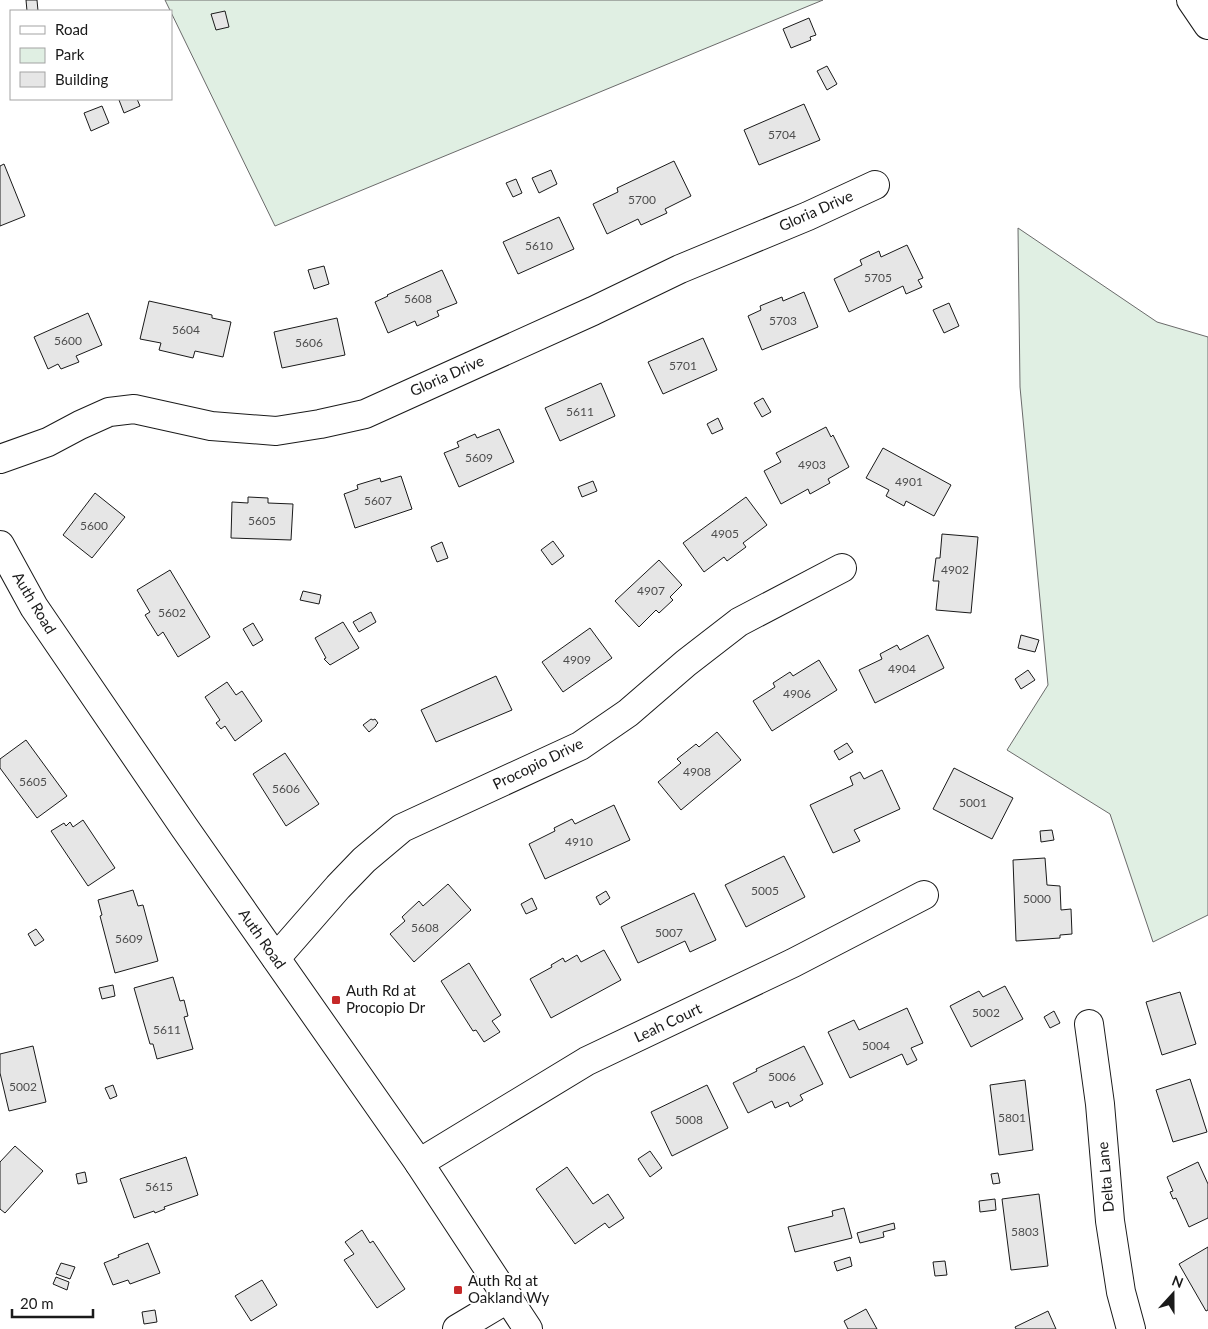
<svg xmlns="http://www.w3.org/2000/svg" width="1208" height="1329" font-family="Lato,sans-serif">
<rect width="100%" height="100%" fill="#fff"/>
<!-- green -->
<g fill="#e0efe3" stroke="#6a6a6a">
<path d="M165 0H823L275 226Z"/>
<path d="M1018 228 1157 322 1208 337V915L1153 942 1110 814 1007 750 1048 685 1020 387Z"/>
</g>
<!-- building -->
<g fill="#e6e6e6" stroke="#1a1a1a">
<path d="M26 0H37L38 11H27Z"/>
<path d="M225 11 229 27 216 30 211 14Z"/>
<path d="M809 18 816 35 810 37 811 40 791 48 783 29Z"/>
<path d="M827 66 837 84 827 90 817 71Z"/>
<path d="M121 99H137L140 106 124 113 119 100Z"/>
<path d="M804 104 820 140 759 165 744 130Z"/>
<path d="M102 106 109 123 91 131 84 113Z"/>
<path d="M674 161 691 196 665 209 667 213 641 225 638 219 607 234 593 204 618 192 617 188Z"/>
<path d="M4 164 25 216 0 226V166Z"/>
<path d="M551 170 557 184 539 193 532 178Z"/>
<path d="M516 179 522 193 513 197 506 183Z"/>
<path d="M559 217 574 249 518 274 503 242Z"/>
<path d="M907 245 923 278 918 280 922 287 906 294 903 286 849 312 834 279 862 265 860 260 879 251 881 257Z"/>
<path d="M324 266 329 284 314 289 308 270Z"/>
<path d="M442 270 457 303 437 311 439 316 417 326 415 321 388 333 375 302 388 296 387 295Z"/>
<path d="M804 292 818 327 762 350 748 316 761 310 760 306 782 297 783 301Z"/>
<path d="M149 301 212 315V318L231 322 223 357 195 351 193 358 159 350 161 343 140 339Z"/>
<path d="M949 303 959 326 944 333 933 310Z"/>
<path d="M88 313 102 345 76 356 79 362 61 369 58 364 48 369 34 337Z"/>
<path d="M337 318 345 355 282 368 274 332Z"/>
<path d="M703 338 717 370 663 394 648 362Z"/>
<path d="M601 383 615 416 560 441 545 408Z"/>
<path d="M763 398 771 412 762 417 754 403Z"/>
<path d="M718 418 723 429 712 434 707 424Z"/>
<path d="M826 427 831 437 833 435 849 467 828 479 830 483 810 494 808 489 781 504 764 471 781 462 776 453Z"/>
<path d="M499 429 514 462 459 487 444 453 459 447 457 442 475 434 477 438Z"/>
<path d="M883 448 951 485 934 516 906 501 904 506 886 496 889 490 866 478Z"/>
<path d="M401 476 412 509 355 528 344 494 358 489 357 485 380 478 381 482Z"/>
<path d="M593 481 597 491 582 497 578 487Z"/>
<path d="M95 493 125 517 92 558 63 535Z"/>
<path d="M248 497 268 498V503L293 504 291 540 231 538 232 502 248 503Z"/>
<path d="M746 497 767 525 743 543 746 547 727 561 724 557 704 572 683 543Z"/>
<path d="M942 534 978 537 971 613 936 610 939 581H933L936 558H940Z"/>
<path d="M553 541 564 556 552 565 541 550Z"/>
<path d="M442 542 448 558 437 562 431 547Z"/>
<path d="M659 560 682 585 670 597 673 600 659 613 656 610 639 627 615 601Z"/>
<path d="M170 570 210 637 178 657 163 632 158 636 145 615 150 612 137 590Z"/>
<path d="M303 591 321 595 319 604 300 600Z"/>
<path d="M371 612 376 622 359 632 353 622Z"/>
<path d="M343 622 359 648 330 665 324 659 326 658 315 638Z"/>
<path d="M253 623 263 640 253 646 243 629Z"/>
<path d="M590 628 612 658 563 692 542 662Z"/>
<path d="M928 635 944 668 875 703 859 670 882 659 880 654 897 645 900 650Z"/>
<path d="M1021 635 1039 640 1035 652 1018 648Z"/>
<path d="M819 660 837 690 772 731 753 701 775 687 773 683 790 672 793 676Z"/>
<path d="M1028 670 1035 680 1021 689 1015 679Z"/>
<path d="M496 676 512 710 436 742 421 710Z"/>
<path d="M227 682 236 695 242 691 262 721 235 741 225 726 221 729 216 723 220 720 205 697Z"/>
<path d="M371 719 373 720 375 719 378 723 376 725V726L369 732 363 725Z"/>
<path d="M717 732 741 760 681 810 658 782 681 763 677 759 696 744 699 747Z"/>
<path d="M26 740 67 796 37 818 0 768V759Z"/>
<path d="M847 743 853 752 839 760 834 751Z"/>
<path d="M285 753 319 804 286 826 253 774Z"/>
<path d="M954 768 1013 798 992 839 933 809Z"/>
<path d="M882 770 900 809 854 830 860 841 833 853 810 805 853 785 850 777 860 772 864 779Z"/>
<path d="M614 805 630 840 545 879 529 844 555 831 554 828 572 819 575 824Z"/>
<path d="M83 820 115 868 88 886 51 831 64 823 66 826 70 822 73 827Z"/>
<path d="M1052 830 1054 840 1041 842 1040 831Z"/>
<path d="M784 856 805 897 746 927 725 885Z"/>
<path d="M1045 858 1047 885 1060 886 1061 910 1071 909 1072 934 1060 935V938L1016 941 1013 860Z"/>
<path d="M448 884 471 910 414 962 390 934 405 921 402 917 419 901 423 906Z"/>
<path d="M133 890 138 906 143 905 158 961 115 973 100 916 102 915 98 900Z"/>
<path d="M606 891 610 898 600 905 596 897Z"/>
<path d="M694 893 716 940 690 952 685 941 638 963 621 927Z"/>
<path d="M532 898 537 909 526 914 521 904Z"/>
<path d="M36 929 44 940 35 946 28 934Z"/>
<path d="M604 950 621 980 551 1018 530 979 552 967 551 965 563 958 565 962 577 955 581 962Z"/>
<path d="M469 963 501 1015 492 1021 500 1032 484 1042 476 1030 473 1031 441 981Z"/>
<path d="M173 977 180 1001 184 1000 188 1016 184 1017 193 1049 157 1059 153 1044H150L134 988Z"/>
<path d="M113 985 115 996 102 999 99 988Z"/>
<path d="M1005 986 1023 1019 971 1047 950 1006 979 991 983 997Z"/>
<path d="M1180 992 1196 1044 1162 1055 1146 1002Z"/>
<path d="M907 1008 923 1043 911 1048 917 1060 907 1065 902 1054 850 1078 828 1032 854 1020 859 1030Z"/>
<path d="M1054 1011 1060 1023 1050 1028 1044 1017Z"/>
<path d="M33 1046 46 1102 9 1111 0 1073V1054Z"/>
<path d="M804 1046 823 1084 800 1095 803 1100 790 1107 788 1102 775 1108 772 1101 748 1113 733 1083 757 1071 756 1069Z"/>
<path d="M1190 1079 1207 1132 1173 1142 1156 1090Z"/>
<path d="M1025 1080 1033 1150 999 1155 990 1085Z"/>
<path d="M113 1085 117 1096 110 1099 105 1088Z"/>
<path d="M707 1085 728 1128 672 1156 651 1112Z"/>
<path d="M15 1146 43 1171 5 1213 0 1209V1162Z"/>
<path d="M650 1151 662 1168 650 1177 638 1159Z"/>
<path d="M186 1157 198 1195 164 1207 165 1209 155 1213 154 1211 134 1218 120 1179Z"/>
<path d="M1198 1162 1208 1184V1218L1189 1227 1176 1198 1173 1199 1170 1192 1173 1191 1167 1177Z"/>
<path d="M567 1167 593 1204 608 1194 624 1218 609 1228 605 1223 575 1244 536 1189Z"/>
<path d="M85 1172 87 1182 78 1184 76 1174Z"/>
<path d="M998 1173 1000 1183 993 1184 991 1174Z"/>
<path d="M1039 1194 1048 1266 1011 1270 1002 1199Z"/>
<path d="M995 1199 996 1210 980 1212 979 1201Z"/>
<path d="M844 1208 852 1238 795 1252 788 1227 833 1216 832 1211Z"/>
<path d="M894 1223 895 1229 883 1232 884 1237 860 1243 857 1233Z"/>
<path d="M362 1230 370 1243 373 1241 405 1289 377 1308 344 1260 354 1254 345 1242Z"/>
<path d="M148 1243 160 1273 130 1284 128 1280 113 1285 104 1263 119 1257 118 1255Z"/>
<path d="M1208 1247V1310L1206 1311 1179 1264Z"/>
<path d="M850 1257 852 1266 837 1271 834 1262Z"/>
<path d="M945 1261 947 1275 935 1276 933 1262Z"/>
<path d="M61 1263 75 1267 70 1279 56 1274Z"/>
<path d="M56 1277 69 1282 67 1290 53 1284Z"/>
<path d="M262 1280 277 1305 251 1321 235 1296Z"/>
<path d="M866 1309 877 1329H848L844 1321Z"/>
<path d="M155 1310 157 1322 144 1324 142 1312Z"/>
<path d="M1048 1311 1056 1329H1016L1015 1327Z"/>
</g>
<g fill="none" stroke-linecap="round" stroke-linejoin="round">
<defs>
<g id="minor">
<path d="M1191 0 1208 25"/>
<path d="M0 459 48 442 80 425 109 412 134 409 211 426 276 431 320 424 365 414 593 311 680 269 808 216 875 185"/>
<path d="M276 958 338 887 364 860 402 828 580 746 628 713 686 663 739 622 842 568"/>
<path d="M1089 1024 1100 1104 1110 1221 1121 1292 1131 1329"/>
<path d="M419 1163 587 1061 793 963 924 895"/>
<path d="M457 1329 509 1298"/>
</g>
<path id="major" d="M0 545 34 607 184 827 419 1163 528 1329"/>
</defs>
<!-- minor casing -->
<use href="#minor" stroke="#1a1a1a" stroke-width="30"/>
<!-- major casing -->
<use href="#major" stroke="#1a1a1a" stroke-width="30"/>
<!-- minor -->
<use href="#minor" stroke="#fff" stroke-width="28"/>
<!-- major -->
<use href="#major" stroke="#fff" stroke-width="28"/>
</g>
<!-- markers -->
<g fill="#c62828" stroke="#fff" stroke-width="2">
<rect x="331" y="995" width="10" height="10" rx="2.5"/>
<rect x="453" y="1285" width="10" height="10" rx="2.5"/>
</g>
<g text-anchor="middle" stroke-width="4" stroke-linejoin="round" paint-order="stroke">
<!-- number labels -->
<g font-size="12" fill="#4d4d4d">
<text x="782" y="139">5704</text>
<text x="642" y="204">5700</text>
<text x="539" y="250">5610</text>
<text x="878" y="282">5705</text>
<text x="418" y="303">5608</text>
<text x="783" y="325">5703</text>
<text x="186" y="334">5604</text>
<text x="68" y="345">5600</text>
<text x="309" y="347">5606</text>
<text x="683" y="370">5701</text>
<text x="580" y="416">5611</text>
<text x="479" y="462">5609</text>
<text x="812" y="469">4903</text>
<text x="909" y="486">4901</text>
<text x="378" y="505">5607</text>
<text x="262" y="525">5605</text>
<text x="94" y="530">5600</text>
<text x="725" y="538">4905</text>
<text x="955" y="574">4902</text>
<text x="651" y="595">4907</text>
<text x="172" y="617">5602</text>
<text x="577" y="664">4909</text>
<text x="902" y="673">4904</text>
<text x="797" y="698">4906</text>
<text x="697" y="776">4908</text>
<text x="33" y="786">5605</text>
<text x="286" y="793">5606</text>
<text x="973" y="807">5001</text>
<text x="579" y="846">4910</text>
<text x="765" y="895">5005</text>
<text x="1037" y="903">5000</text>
<text x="425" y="932">5608</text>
<text x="669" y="937">5007</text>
<text x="129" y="943">5609</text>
<text x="986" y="1017">5002</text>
<text x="167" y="1034">5611</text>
<text x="876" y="1050">5004</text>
<text x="782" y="1081">5006</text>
<text x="23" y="1091">5002</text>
<text x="1012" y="1122">5801</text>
<text x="689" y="1124">5008</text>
<text x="159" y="1191">5615</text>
<text x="1025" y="1236">5803</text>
</g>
<!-- street labels -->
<g font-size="15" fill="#1a1a1a" stroke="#fff">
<text transform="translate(816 211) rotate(-24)" y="5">Gloria Drive</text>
<text transform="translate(447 376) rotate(-24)" y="5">Gloria Drive</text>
<text transform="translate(34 603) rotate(59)" y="5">Auth Road</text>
<text transform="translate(538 764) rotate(-26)" y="5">Procopio Drive</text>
<text transform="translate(262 939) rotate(55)" y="5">Auth Road</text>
<text transform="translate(668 1023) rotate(-25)" y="5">Leah Court</text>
<text transform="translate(1106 1177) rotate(-95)" y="5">Delta Lane</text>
</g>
<!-- poi labels -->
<g font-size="15" fill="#1a1a1a" stroke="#fff" text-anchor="start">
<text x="346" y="996">Auth Rd at<tspan x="346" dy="17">Procopio Dr</tspan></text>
<text x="468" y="1286">Auth Rd at<tspan x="468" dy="17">Oakland Wy</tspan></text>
</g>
</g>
<!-- legend -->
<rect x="10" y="10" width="162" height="90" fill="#ffffff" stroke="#a3a3a3"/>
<rect x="20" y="26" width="25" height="8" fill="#ffffff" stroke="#a3a3a3"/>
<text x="55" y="35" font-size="15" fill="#1a1a1a">Road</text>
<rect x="20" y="48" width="25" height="15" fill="#e0efe3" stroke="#a3a3a3"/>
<text x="55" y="60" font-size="15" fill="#1a1a1a">Park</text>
<rect x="20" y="72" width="25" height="15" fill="#e6e6e6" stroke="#a3a3a3"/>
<text x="55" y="85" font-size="15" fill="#1a1a1a">Building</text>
<!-- north arrow -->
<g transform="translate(1173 1294) rotate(21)" stroke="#ffffff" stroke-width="4" paint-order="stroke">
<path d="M0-4L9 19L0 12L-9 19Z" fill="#1a1a1a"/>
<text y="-8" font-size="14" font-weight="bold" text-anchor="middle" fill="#1a1a1a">N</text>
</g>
<!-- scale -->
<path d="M12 1309v8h81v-8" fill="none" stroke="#1a1a1a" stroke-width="2.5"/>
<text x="20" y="1309" font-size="15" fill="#1a1a1a" stroke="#ffffff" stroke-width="4" paint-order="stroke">20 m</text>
</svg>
